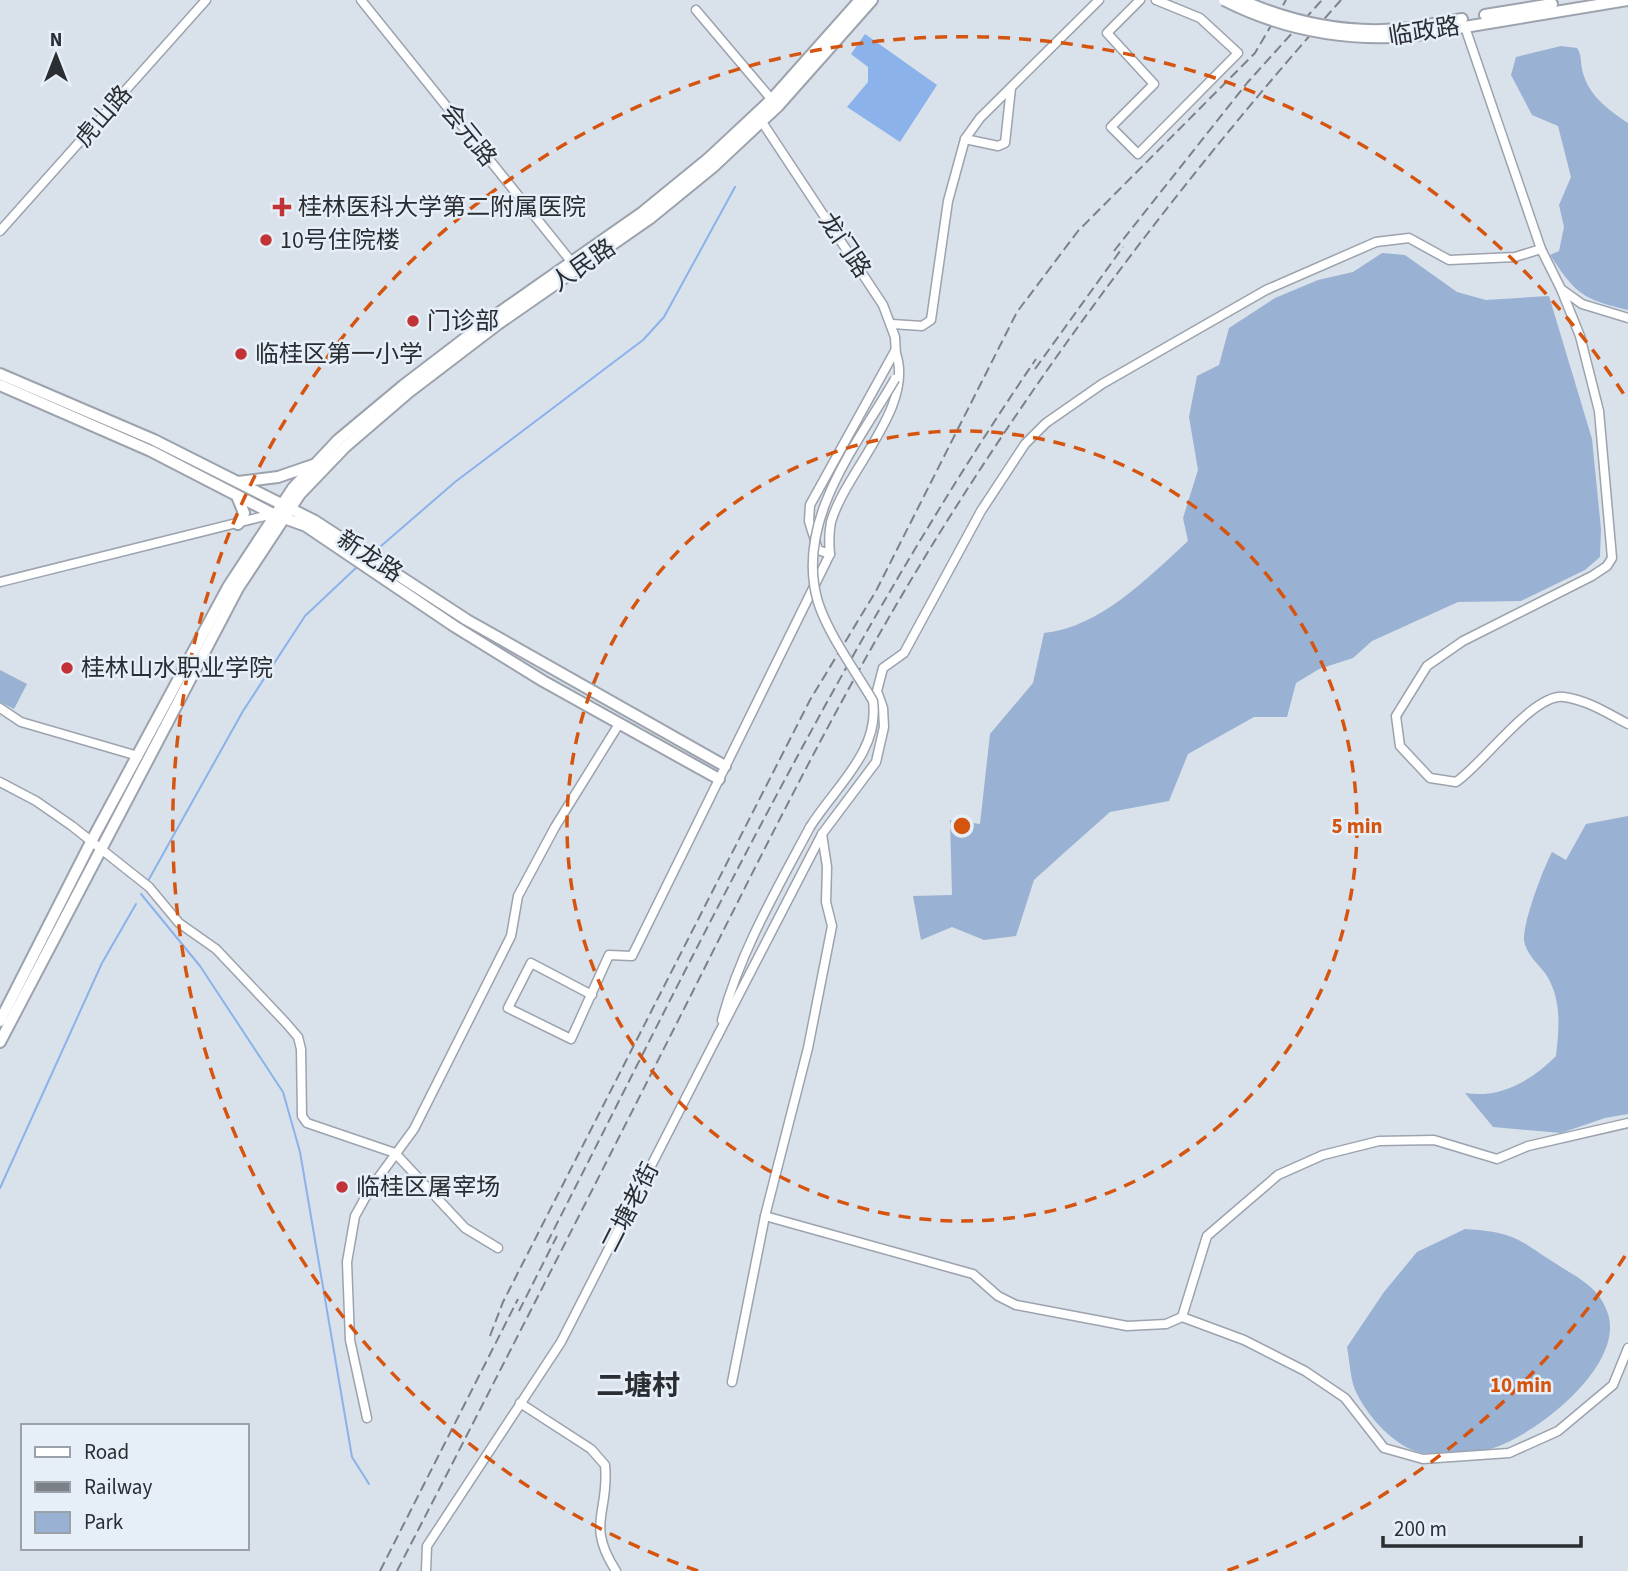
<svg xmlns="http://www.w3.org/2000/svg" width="1628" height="1571" font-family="'Source Sans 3','Noto Sans SC',sans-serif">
<rect width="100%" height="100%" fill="#d9e1eb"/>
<!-- green -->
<g fill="#99b1d2">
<path d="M1561 46 1577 48C1582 56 1580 59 1582 69 1587 94 1608 110 1628 123V310C1582 299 1576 294 1550 255L1559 251 1564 227 1559 205 1571 177 1558 126 1532 115 1511 75 1516 57Z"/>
<path d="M1382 253 1405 255 1457 292 1486 300 1549 296 1592 439 1601 529 1600 557 1585 570 1521 601 1458 602 1372 641 1353 658 1319 669 1296 683 1287 717H1254L1188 754 1169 801 1110 812 1065 852 1034 880 1016 936 984 940 952 927 921 940 913 896 952 895 950 820 980 824 990 734 1033 683 1044 633C1099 628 1149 577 1188 541L1183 518 1198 470 1189 417 1197 376 1219 365 1229 328 1275 298 1318 280 1353 272Z"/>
<path d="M0 670 27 684 14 709 0 702Z"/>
<path d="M1628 816V1114L1605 1118 1561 1133 1493 1127 1465 1093C1501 1099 1532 1080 1556 1056 1559 1029 1562 1001 1547 976 1539 964 1526 955 1524 940 1523 922 1543 869 1552 852L1566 860 1586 824Z"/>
<path d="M1465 1229C1518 1232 1519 1241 1561 1267 1582 1280 1600 1289 1608 1314 1625 1367 1531 1440 1486 1450 1474 1453 1434 1455 1422 1453 1395 1447 1369 1418 1357 1394 1350 1381 1350 1362 1347 1347L1384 1292 1417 1252Z"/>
</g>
<!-- water -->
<path fill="#8bb2ea" d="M865 34 937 85 900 142 847 107 868 82V67L851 54Z"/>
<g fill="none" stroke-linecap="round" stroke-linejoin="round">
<!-- stream -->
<g stroke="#8bb2ea" stroke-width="2">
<path d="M373 553 455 482 643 340 664 317 735 187"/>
<path d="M148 881 243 711 305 616 358 566"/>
<path d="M141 894 200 966 283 1092 300 1152 352 1457 369 1484"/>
<path d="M0 1188 102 963 136 904"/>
</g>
<defs>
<g id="minor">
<path d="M361 0 574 265"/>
<path d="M1140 0 1107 33 1154 84 1111 127 1138 154 1238 53 1200 18 1156 0"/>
<path d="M696 10 773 101"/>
<path d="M1467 33 1541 249 1561 289 1582 304 1628 318"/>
<path d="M762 122 883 305 895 337 896 356"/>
<path d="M965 139 998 146 1005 143 1011 88"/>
<path d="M0 231 206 0"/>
<path d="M1561 289 1580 336 1599 411 1612 558 1607 566 1592 576 1463 641 1427 666 1396 716 1400 746 1430 778 1456 782C1483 764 1533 693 1564 697 1587 700 1607 713 1628 724"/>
<path d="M892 324 922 326 931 320 948 201 965 139 980 118 1099 0"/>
<path d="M895 351C917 405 846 470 831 522 829 532 829 544 830 554L818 550 809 521 810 505Z"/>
<path d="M0 582 273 514"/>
<path d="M0 708 21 722 138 756"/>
<path d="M0 782 36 801 72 826 149 887 179 923 216 949 286 1023 298 1037 301 1049 302 1116 307 1123 395 1153 465 1228 498 1248"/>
<path d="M592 995 531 963 508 1008 571 1039 609 955 632 956 830 554"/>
<path d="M722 1020C740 952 777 889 810 827"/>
<path d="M717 1037 822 834 876 762 884 727 883 708 877 691 883 668 904 653 981 511 1025 444 1046 423 1102 384 1266 290 1376 242 1409 238 1449 260 1515 257 1541 249"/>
<path d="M765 1216 973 1274 998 1296 1016 1305 1127 1326 1166 1324 1182 1317 1244 1340 1305 1371 1345 1398 1384 1448 1423 1459 1509 1453 1558 1431 1613 1385 1628 1348"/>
<path d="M1182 1317 1207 1236 1278 1175 1323 1155 1379 1141 1434 1140 1497 1159 1528 1146 1628 1123"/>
<path d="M732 1382 765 1216 808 1048 832 926 826 902 827 867 822 834"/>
<path d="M520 1403 591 1449 605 1465C610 1512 585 1523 616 1571"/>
<path d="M367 1418 350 1340 347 1262 355 1216 370 1189 414 1129 511 936 518 896 555 827 619 724"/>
<path d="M426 1571 427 1546 561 1342 719 1033"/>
</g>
<g id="major">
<path d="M1485 15 1552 4"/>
<path d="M1411 28 1462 19"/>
<path d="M1410 36 1628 0"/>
<path d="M0 374 154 440 315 521 467 620 725 766"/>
<path d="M0 385 151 451 273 514 306 526 454 626 543 681 719 779"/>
<path d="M238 482 278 477 313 465"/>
<path d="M237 496 244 513 238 524"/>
<path d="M0 1021 92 840 228 587 293 488 338 440 404 385 493 317 643 212 708 159 772 99 860 0"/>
<path d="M0 1042 238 588 300 494 345 447 409 392 498 324 649 219 714 166 778 106 872 0"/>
</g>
</defs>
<!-- minor casing -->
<use href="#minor" stroke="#9ca3ad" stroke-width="11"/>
<!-- major casing -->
<use href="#major" stroke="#9ca3ad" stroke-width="14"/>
<!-- minor -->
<use href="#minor" stroke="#fff" stroke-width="8"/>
<!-- major -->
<use href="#major" stroke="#fff" stroke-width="10"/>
<!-- rail -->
<g stroke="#7c8188" stroke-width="2" stroke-dasharray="10 5" stroke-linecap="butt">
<path d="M1114 251 1247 83 1322 0"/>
<path d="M1035 369 1123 247"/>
<path d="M547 1243C700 943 846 638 1036 359"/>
<path d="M519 1311 557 1236"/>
<path d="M490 1336 503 1302 810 700 876 591 1017 312 1078 231 1255 53 1286 0"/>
<path d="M380 1571 518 1299"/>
<path d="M397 1571C496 1379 594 1187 691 995 763 852 834 707 917 570 1040 366 1183 178 1341 0"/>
</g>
<defs>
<path id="minor-bridge" d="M810 827C835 787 880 751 873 701 856 672 828 634 818 602 794 521 857 445 895 379"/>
<g id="major-bridge">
<path d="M1224 0C1283 30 1345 41 1410 36"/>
<path d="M1241 0C1295 24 1353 35 1411 28"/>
</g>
</defs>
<!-- minor-bridge casing -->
<use href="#minor-bridge" stroke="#9ca3ad" stroke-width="11" stroke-linecap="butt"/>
<!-- major-bridge casing -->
<use href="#major-bridge" stroke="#9ca3ad" stroke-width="14" stroke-linecap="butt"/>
<!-- minor-bridge -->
<use href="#minor-bridge" stroke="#fff" stroke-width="8"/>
<!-- major-bridge -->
<use href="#major-bridge" stroke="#fff" stroke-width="10"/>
</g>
<!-- distance rings -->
<g fill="none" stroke="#d55510" stroke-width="3.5" stroke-dasharray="12 9">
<circle cx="962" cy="826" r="395"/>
<path d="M1625 1256A790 790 0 0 1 1226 1571M698 1571A790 790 0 1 1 1625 396"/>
</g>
<!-- markers -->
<g fill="#c23337" stroke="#e6eef8" stroke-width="2.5">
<path d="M278.5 196.5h7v7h7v7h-7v7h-7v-7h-7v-7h7z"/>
<circle cx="266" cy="240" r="7"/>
<circle cx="413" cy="321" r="7"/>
<circle cx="241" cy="354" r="7"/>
<circle cx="67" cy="668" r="7"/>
<circle cx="342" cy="1187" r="7"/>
</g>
<g text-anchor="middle" stroke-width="5" stroke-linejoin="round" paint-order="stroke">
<!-- street labels -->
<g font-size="24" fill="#2a2d31" stroke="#e6eef8">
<text transform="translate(1424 31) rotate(-9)" y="8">临政路</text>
<text transform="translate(103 116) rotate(-49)" y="8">虎山路</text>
<text transform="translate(469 135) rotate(51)" y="8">会元路</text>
<text transform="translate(845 245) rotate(56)" y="8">龙门路</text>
<text transform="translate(583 265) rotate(-35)" y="8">人民路</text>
<text transform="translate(370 556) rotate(33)" y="8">新龙路</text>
<text transform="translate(630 1207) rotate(-63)" y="8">二塘老街</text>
</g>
<!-- poi labels -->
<g font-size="24" fill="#2a2d31" stroke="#e6eef8" text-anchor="start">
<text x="298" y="215">桂林医科大学第二附属医院</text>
<text x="280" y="248">10号住院楼</text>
<text x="427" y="329">门诊部</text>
<text x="255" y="362">临桂区第一小学</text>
<text x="81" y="676">桂林山水职业学院</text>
<text x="356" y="1195">临桂区屠宰场</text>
</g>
<!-- quarter labels -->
<g font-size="28" font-weight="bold" fill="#2a2d31" stroke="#e6eef8">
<text x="638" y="1395">二塘村</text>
</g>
</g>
<circle cx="962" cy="826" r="10" fill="#d55510" stroke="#e6eef8" stroke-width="3.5"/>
<g font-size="21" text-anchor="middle" font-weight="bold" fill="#d55510" stroke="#e6eef8" stroke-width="5" stroke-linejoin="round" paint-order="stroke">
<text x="1357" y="833">5 min</text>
<text x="1521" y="1392">10 min</text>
</g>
<!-- legend -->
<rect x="21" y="1424" width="228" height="126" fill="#e6eef8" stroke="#9ba1a8" stroke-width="2"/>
<rect x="35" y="1447" width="35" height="10" fill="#ffffff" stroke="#9ba1a8" stroke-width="2"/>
<text x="84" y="1459" font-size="21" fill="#2a2d31">Road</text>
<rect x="35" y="1482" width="35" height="10" fill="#7c8188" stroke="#9ba1a8" stroke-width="2"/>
<text x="84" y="1494" font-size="21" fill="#2a2d31">Railway</text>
<rect x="35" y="1512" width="35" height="21" fill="#99b1d2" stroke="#9ba1a8" stroke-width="2"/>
<text x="84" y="1529" font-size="21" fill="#2a2d31">Park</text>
<!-- north arrow -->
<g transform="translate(56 56)" stroke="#e6eef8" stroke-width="5" paint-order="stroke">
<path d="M0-5L12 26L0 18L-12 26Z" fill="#2a2d31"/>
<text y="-10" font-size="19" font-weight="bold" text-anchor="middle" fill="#2a2d31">N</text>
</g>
<!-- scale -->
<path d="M1383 1536v10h198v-10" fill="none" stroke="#2a2d31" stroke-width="3.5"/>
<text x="1394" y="1536" font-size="21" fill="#2a2d31" stroke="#e6eef8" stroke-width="5" paint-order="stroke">200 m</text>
</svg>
